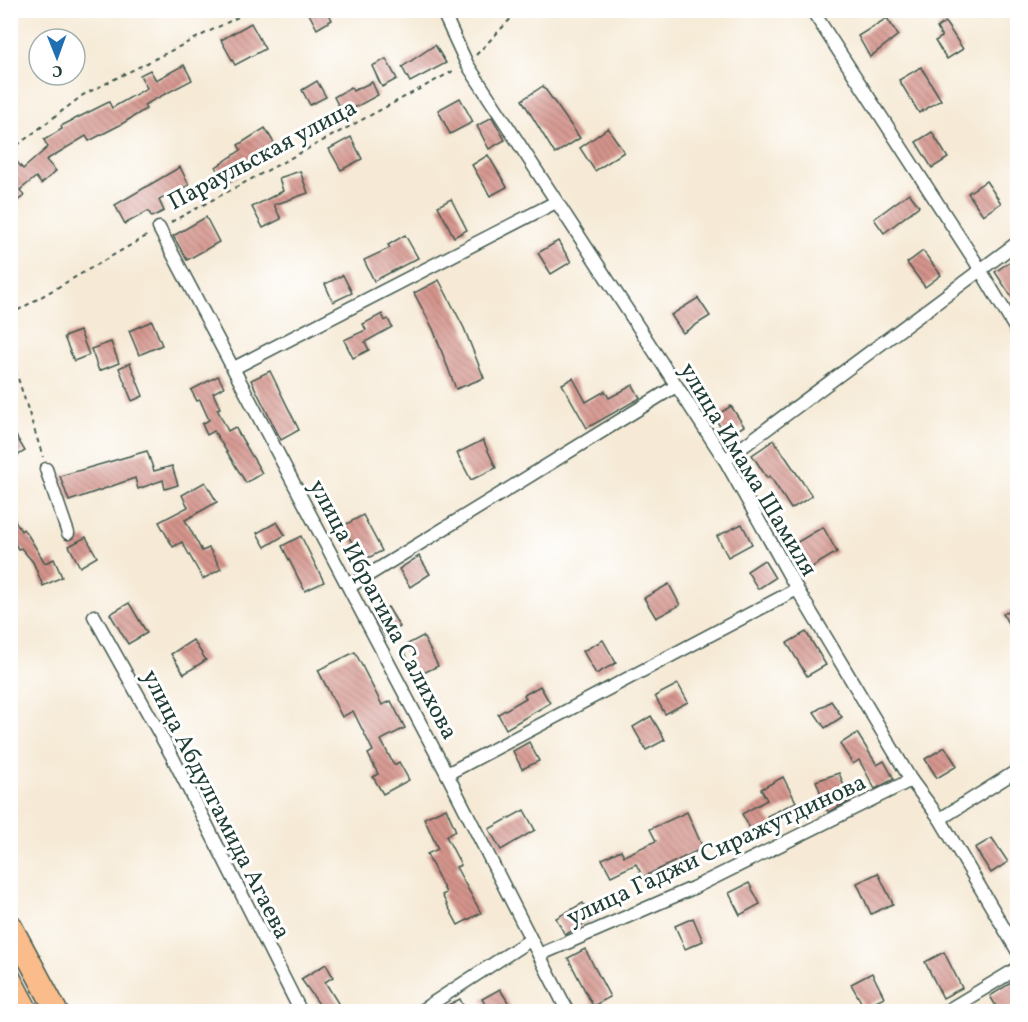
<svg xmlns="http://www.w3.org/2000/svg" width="1028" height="1022" font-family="Vollkorn,serif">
<defs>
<pattern id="building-back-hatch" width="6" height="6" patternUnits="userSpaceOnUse" patternTransform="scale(1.5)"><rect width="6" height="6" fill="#d5948c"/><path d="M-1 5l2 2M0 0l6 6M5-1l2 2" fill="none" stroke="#ac7a73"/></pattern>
</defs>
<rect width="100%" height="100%" fill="#fff"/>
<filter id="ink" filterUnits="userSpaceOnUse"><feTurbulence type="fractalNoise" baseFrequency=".0167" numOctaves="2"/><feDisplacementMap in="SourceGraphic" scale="12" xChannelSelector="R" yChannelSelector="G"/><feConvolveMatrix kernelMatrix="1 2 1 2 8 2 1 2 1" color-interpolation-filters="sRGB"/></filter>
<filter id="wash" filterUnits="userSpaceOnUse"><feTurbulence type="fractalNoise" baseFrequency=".008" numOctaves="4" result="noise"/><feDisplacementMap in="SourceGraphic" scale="24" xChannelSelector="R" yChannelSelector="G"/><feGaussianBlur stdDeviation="1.35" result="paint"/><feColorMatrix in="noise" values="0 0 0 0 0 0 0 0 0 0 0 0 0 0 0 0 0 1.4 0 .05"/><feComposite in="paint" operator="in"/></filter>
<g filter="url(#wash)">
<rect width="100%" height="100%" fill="#f6ead6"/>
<g id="blocks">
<!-- building -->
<g fill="url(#building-back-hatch)">
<path d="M307 10H327L332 20 317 29Z"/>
<path d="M887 18 898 35 870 57 858 36Z"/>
<path d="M945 22 963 49 947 59 935 41 942 37 937 28Z"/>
<path d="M251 23 265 49 235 65 221 40Z"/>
<path d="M435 45 446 63 410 82 402 67Z"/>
<path d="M386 59 397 79 382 87 372 66Z"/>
<path d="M184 65 192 80 144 105 146 109 120 125 89 141 86 136 46 160 56 171 41 184 36 177 20 190 24 196 10 206V154L23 169 48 147 44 140 62 129 61 126 109 102 112 108 147 88 140 75 150 70 156 80Z"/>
<path d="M921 67 941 100 919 113 899 80Z"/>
<path d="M317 81 326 97 310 105 302 90Z"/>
<path d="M372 82 378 95 343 114 334 97 351 87 353 91Z"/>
<path d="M543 86 580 138 555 154 522 100Z"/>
<path d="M460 98 473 122 450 134 438 110Z"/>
<path d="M492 117 505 140 489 149 477 126Z"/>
<path d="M265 128 277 148 243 169 245 172 225 184 216 167 241 150 238 145Z"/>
<path d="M608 128 624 152 595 171 580 148Z"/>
<path d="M932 132 948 158 932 168 916 142Z"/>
<path d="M351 137 362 159 341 170 329 149Z"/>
<path d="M488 155 507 187 490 196 472 165Z"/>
<path d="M180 167 189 185 159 200 164 211 152 217 148 211 125 224 115 205Z"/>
<path d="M300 171 308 193 274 205 281 219 263 228 252 207 283 191 279 178Z"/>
<path d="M986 181 1001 203 983 215 968 193Z"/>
<path d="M909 193 919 206 884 233 874 219Z"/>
<path d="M451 199 467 230 454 237 438 206Z"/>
<path d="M206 217 219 242 187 260 173 236Z"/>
<path d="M405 235 418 258 374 281 364 260 390 248 388 245Z"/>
<path d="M558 241 571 262 551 274 538 253Z"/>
<path d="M923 251 941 275 925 287 907 263Z"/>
<path d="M1017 257V305L995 272Z"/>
<path d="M343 275 352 293 333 302 325 284Z"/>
<path d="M439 280 464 328 484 378 456 389 433 329 414 293Z"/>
<path d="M698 298 710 316 683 333 671 315Z"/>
<path d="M382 314 385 321 388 319 392 327 365 342 369 350 353 358 344 340 366 330 363 324Z"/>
<path d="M152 321 162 345 139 355 129 331Z"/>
<path d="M80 331 89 355 74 361 64 337Z"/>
<path d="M111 342 119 363 99 371 91 349Z"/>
<path d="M130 363 143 396 132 401 119 368Z"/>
<path d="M270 371 299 430 281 440 251 380Z"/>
<path d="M218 376 224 387 213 393 220 408 217 409 228 431 235 427 262 473 246 483 214 431 207 435 202 424 209 420 200 400 197 401 191 390Z"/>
<path d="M573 378 586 402 605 391 609 398 633 385 640 398 587 428 562 384Z"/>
<path d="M731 406 744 426 727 437 714 417Z"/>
<path d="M10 426 25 451 10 460Z"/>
<path d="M483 440 496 468 471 480 457 453Z"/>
<path d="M774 440 812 496 791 509 770 476 767 478 752 455Z"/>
<path d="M147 451 154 471 172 466 178 485 165 489 163 480 138 489 135 478 69 501 60 476Z"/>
<path d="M205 482 217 502 185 520 202 551 209 548 221 569 203 579 182 542 173 547 159 522 188 507 182 495Z"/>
<path d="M10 511 21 531 23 529 28 535 45 563 54 559 62 577 43 586 33 562 21 548 18 549 10 536Z"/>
<path d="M363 515 382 551 362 561 343 526Z"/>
<path d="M277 522 285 535 265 547 257 533Z"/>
<path d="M742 524 752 544 728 557 717 536Z"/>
<path d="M823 527 837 552 809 569 794 544Z"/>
<path d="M301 536 324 582 305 591 282 546Z"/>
<path d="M86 537 97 557 80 567 69 546Z"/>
<path d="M419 556 430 574 410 587 399 569Z"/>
<path d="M764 560 775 578 758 589 747 571Z"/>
<path d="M669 584 680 605 656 618 644 598Z"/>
<path d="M129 603 147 633 128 644 110 614Z"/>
<path d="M1017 606V640L1003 614Z"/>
<path d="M388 607 400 627 385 636 373 615Z"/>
<path d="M806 632 826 665 807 676 787 643Z"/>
<path d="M423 636 438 666 417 676 402 647Z"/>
<path d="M193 640 206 660 184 674 171 654Z"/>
<path d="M603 640 616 663 596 674 583 651Z"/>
<path d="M355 652 382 705 391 701 405 728 381 740 394 765 399 762 409 780 383 794 373 777 378 774 368 754 373 751 353 711 342 717 318 670Z"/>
<path d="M678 684 688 702 665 714 655 696Z"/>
<path d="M540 686 550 703 506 729 498 714 526 698 524 695Z"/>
<path d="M831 701 842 717 825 728 814 712Z"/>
<path d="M651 716 665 740 646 750 633 727Z"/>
<path d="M857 733 877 765 884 761 894 779 875 789 859 760 853 764 840 744Z"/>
<path d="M529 742 539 761 522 769 513 751Z"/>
<path d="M945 747 957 766 937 778 925 759Z"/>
<path d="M839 773 850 801 828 812 816 781Z"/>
<path d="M783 777 796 802 767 816 774 827 755 837 742 814 767 800 761 789Z"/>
<path d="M446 808 456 831 446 836 461 865 456 867 481 913 458 925 442 895 446 893 427 854 438 849 424 818Z"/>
<path d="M524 810 535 830 501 850 489 829Z"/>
<path d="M687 812 703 848 643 877 636 864 611 876 602 859 621 850 624 856 656 841 650 829Z"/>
<path d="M992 838 1008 862 991 873 975 848Z"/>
<path d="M878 873 893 904 871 914 857 883Z"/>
<path d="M749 883 760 904 740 915 729 893Z"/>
<path d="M583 903 592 919 565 935 556 918Z"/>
<path d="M693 918 703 941 685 949 675 926Z"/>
<path d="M585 949 610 997 593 1006 568 958Z"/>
<path d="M944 952 962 988 943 998 925 962Z"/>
<path d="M326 964 333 977 325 982 341 1008 335 1011H324L301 979Z"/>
<path d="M872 973 884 997 864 1007 851 984Z"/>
<path d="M1017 979V1011H999L990 996Z"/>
<path d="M500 989 511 1007 504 1011H489L482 999Z"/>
<path d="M460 999 466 1011H435L438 1010Z"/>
</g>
</g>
</g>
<g filter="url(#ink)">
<use href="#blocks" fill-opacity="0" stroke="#3f574c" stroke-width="1.5"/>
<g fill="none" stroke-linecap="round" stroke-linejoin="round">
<defs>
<g id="minor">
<path d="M442 10 467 64 725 460 797 589 911 780 940 819 1018 952"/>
<path d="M812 10 975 261 1018 333"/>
<path d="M159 228 447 774 568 1012"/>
<path d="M234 368 556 202"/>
<path d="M725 460 1018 242"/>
<path d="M46 469 68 533"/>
<path d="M349 587 676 386"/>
<path d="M94 616 172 756 301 1012"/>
<path d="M447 774 797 589"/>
<path d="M940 819 1018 770"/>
<path d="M539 955 693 888 911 780"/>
<path d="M419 1012 530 940"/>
<path d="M945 1012 1018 968"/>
</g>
<g id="trunk">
<path d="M10 924 57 1012"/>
<path d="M10 978 28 1012"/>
</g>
</defs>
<!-- minor casing -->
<use href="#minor" stroke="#3f574c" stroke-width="15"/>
<!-- trunk casing -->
<use href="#trunk" stroke="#3f574c" stroke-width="24"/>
<!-- path -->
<g stroke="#3f574c" stroke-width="2" stroke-dasharray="4.5 4.5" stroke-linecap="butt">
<path d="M476 55 519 10"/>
<path d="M10 151 83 95 252 10"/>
<path d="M171 222 455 70"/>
<path d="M10 315 148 235"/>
<path d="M10 353 43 457"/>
</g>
<!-- minor -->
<use href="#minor" stroke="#fff" stroke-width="12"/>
<!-- trunk -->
<use href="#trunk" stroke="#f9bc8a" stroke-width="21"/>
</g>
</g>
<g text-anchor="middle" stroke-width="6" stroke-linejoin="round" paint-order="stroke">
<!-- street labels -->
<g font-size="24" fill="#1f3d34" stroke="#fff">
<text transform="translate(262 154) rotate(-28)" y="8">Параульская улица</text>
<text transform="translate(749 469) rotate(59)" y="8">улица Имама Шамиля</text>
<text transform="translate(384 609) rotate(62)" y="8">улица Ибрагима Салихова</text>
<text transform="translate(217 804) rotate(63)" y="8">улица Абдулгамида Агаева</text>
<text transform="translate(716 849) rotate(-25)" y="8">улица Гаджи Сиражутдинова</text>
</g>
</g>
<!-- margin -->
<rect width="1028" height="1022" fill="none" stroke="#fff" stroke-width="36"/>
<!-- north arrow -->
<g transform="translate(57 57) rotate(179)"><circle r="28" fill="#ffffff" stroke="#a5b1ae" stroke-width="1.5"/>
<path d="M0-4.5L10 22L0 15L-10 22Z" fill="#1f6fb2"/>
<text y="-9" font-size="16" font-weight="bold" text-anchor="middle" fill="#1f3d34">С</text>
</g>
</svg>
